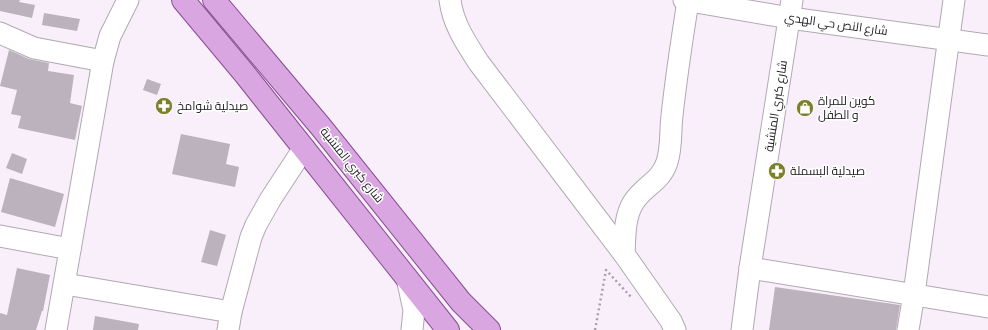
<svg xmlns="http://www.w3.org/2000/svg" width="988" height="330" font-family="Bitter,Cairo,serif">
<rect width="100%" height="100%" fill="#f8effa"/>
<!-- building -->
<g fill="#bbb2bd">
<path d="M0 0H20L19 2 35 5 32 18 0 11Z"/>
<path d="M44 13 80 19 77 31 42 25Z"/>
<path d="M9 50 29 59 49 63 48 71 74 75 70 103 82 106 75 140 18 128 21 116 11 114 17 90 0 86Z"/>
<path d="M147 79 161 84 157 95 143 90Z"/>
<path d="M181 134 230 144 226 164 239 167 235 187 172 174Z"/>
<path d="M12 153 27 159 22 174 6 168Z"/>
<path d="M10 178 64 194 55 227 1 212Z"/>
<path d="M210 230 226 235 217 266 201 262Z"/>
<path d="M17 268 50 275 43 311H42L36 330H0V313L7 315Z"/>
<path d="M775 287 900 305 896 330H769Z"/>
<path d="M95 316 139 324 138 330H93Z"/>
</g>
<g fill="none" stroke-linecap="round" stroke-linejoin="round">
<defs>
<g id="minor">
<path d="M450 0C453 24 466 43 479 63L624 254 671 321 675 330"/>
<path d="M684 0 790 18 988 45"/>
<path d="M0 33 34 48 103 61"/>
<path d="M0 236 70 249"/>
<path d="M624 254C625 238 624 218 633 203 643 186 661 182 667 162 672 147 670 131 672 116 676 77 682 39 688 1"/>
<path d="M750 268 988 307"/>
<path d="M407 278 414 310 412 330"/>
<path d="M65 284 231 312"/>
<path d="M56 330 103 61 110 36 128 0"/>
<path d="M228 330 231 312 251 237 256 225 270 200 304 148"/>
<path d="M742 330 750 268 792 0"/>
<path d="M908 330 914 294 954 0"/>
</g>
<g id="major">
<path d="M183 0 244 73 448 330"/>
<path d="M214 0 321 127 461 302 489 330"/>
</g>
</defs>
<!-- minor casing -->
<use href="#minor" stroke="#b1a8b2" stroke-width="23"/>
<!-- major casing -->
<use href="#major" stroke="#874e91" stroke-width="24"/>
<!-- path -->
<path stroke="#a8a1aa" stroke-width="2.5" stroke-dasharray="2 3" stroke-linecap="butt" d="M595 330 606 270 631 297"/>
<!-- minor -->
<use href="#minor" stroke="#fff" stroke-width="21"/>
<!-- major -->
<use href="#major" stroke="#d9a6e2" stroke-width="22"/>
</g>
<!-- icons -->
<defs>
<symbol id="pharmacy-disc" viewBox="-11 -11 22 22"><circle r="9.5" fill="#7d802a" stroke="#fff"/><path d="M-2-6h4v4h4v4h-4v4h-4v-4h-4v-4h4Z" fill="#fff"/></symbol>
<symbol id="shop-disc" viewBox="-11 -11 22 22"><circle r="9.5" fill="#7d802a" stroke="#fff"/><path d="M-5-2.5h2.3a2.7 3.5 0 0 1 5.4 0H5L5.5 6h-11ZM-1.5-2.5h3a1.5 2.3 0 0 0-3 0Z" fill="#fff"/></symbol>
</defs>
<g fill-rule="evenodd">
<use href="#pharmacy-disc" x="154" y="96" width="20" height="20"/>
<use href="#shop-disc" x="795" y="98" width="20" height="20"/>
<use href="#pharmacy-disc" x="767" y="161" width="20" height="20"/>
</g>
<g text-anchor="middle" stroke-width="3" stroke-linejoin="round" paint-order="stroke">
<!-- street labels -->
<g font-size="12" fill="#1e1b1f" stroke="#fff">
<text transform="translate(836 24) rotate(8)" y="4">شارع النص حي الهدي</text>
<text transform="translate(776 106) rotate(-81)" y="4">شارع كبري المنشية</text>
<text transform="translate(352 165) rotate(51)" y="4">شارع كبري المنشية</text>
</g>
<!-- poi labels -->
<g font-size="12" fill="#1e1b1f" stroke="#fff" text-anchor="start">
<text x="818" y="105">كوين للمراة<tspan x="818" dy="14">و الطفل</tspan></text>
<text x="177" y="110">صيدلية شوامخ</text>
<text x="790" y="175">صيدلية البسملة</text>
</g>
</g>
</svg>
